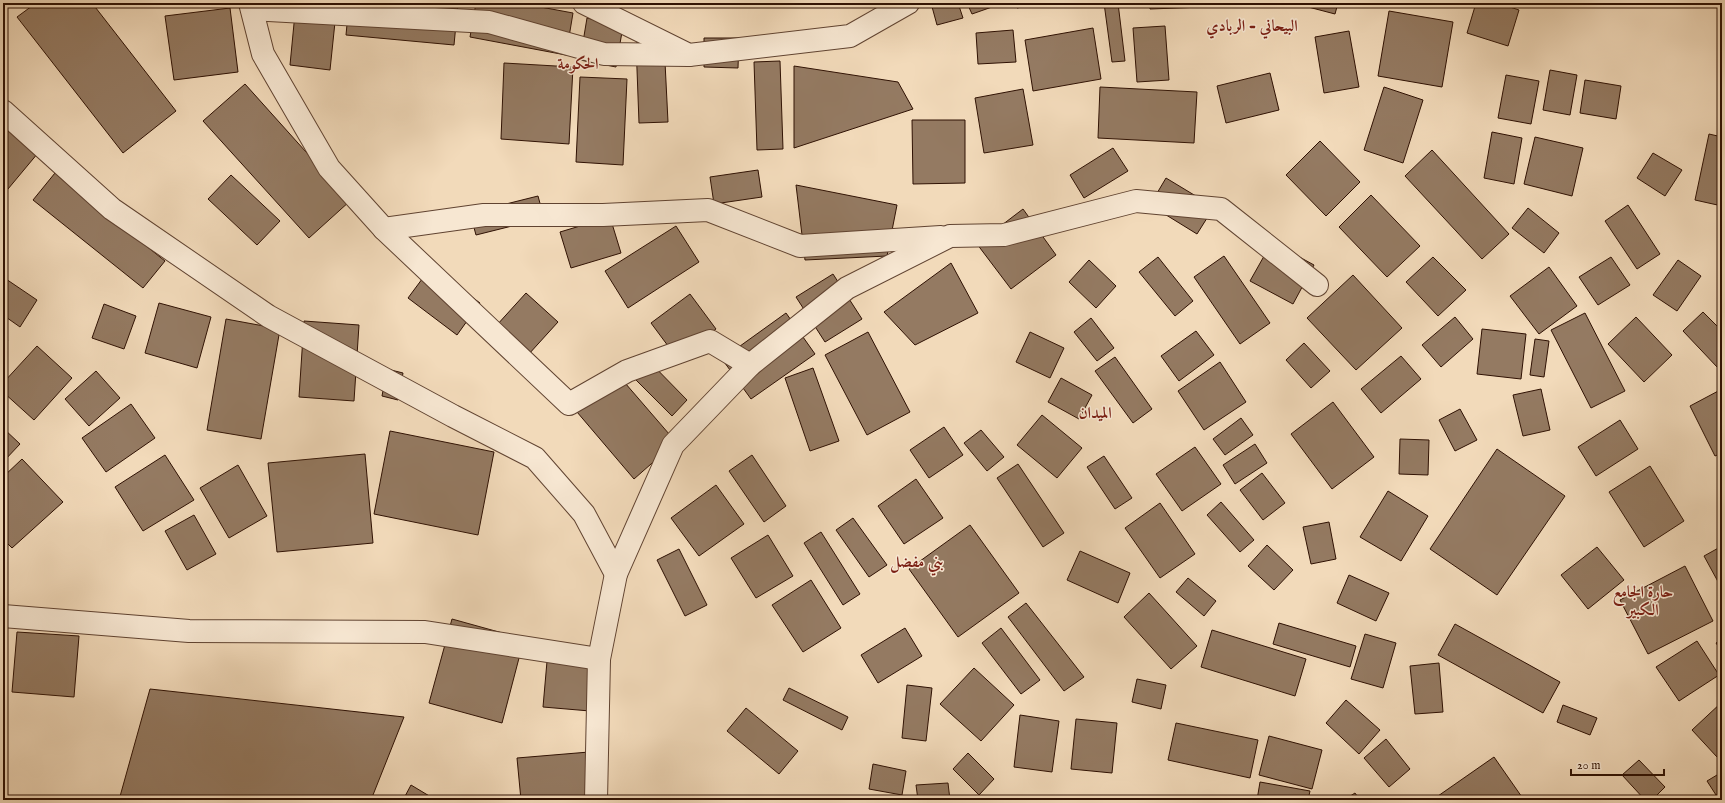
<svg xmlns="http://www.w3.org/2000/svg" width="1725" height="803" font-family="'IM FELL English',Amiri,serif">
<rect width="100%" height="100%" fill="#f2daba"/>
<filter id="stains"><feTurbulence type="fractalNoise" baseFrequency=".005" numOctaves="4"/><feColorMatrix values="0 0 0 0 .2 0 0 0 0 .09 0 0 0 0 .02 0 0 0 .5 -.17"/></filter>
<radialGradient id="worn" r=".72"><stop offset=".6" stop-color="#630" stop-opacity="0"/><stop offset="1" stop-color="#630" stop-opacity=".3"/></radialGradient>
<!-- building -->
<g fill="#947a62" stroke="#2f1103">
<path d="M36 3H92L176 111 123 153 17 17Z"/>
<path d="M296 3H337L330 70 290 65Z"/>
<path d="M349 3H458L454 45 346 35Z"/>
<path d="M476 3H519L573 13 566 55 470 37Z"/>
<path d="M931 3H958L963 18 937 25Z"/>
<path d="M967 3H991L992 7 972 14Z"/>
<path d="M1015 3H1040L1017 8Z"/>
<path d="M1104 3H1118L1125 61 1112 62Z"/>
<path d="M1150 3H1202L1203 7 1150 9Z"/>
<path d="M1293 3H1338L1335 14Z"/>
<path d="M1476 3H1498L1519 10 1508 46 1467 33Z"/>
<path d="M230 8 238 72 174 80 165 16Z"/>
<path d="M1389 11 1453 22 1442 87 1378 76Z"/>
<path d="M587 18 623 26 616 67 580 60Z"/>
<path d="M1165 26 1169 80 1137 82 1133 28Z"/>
<path d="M1093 28 1101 79 1033 91 1025 40Z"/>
<path d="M1013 30 1016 62 978 64 976 33Z"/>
<path d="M1349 31 1359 87 1324 93 1315 37Z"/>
<path d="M704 38H739L738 68 704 67Z"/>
<path d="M664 42 668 122 639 123 636 43Z"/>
<path d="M780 61 783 149 757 150 754 62Z"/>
<path d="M504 63 573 67 569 144 501 139Z"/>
<path d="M794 66 898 82 913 109 794 148Z"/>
<path d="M1550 70 1577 75 1570 115 1543 110Z"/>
<path d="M1270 73 1279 110 1226 123 1217 86Z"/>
<path d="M1506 75 1539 81 1531 124 1498 118Z"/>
<path d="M580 77 627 79 623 165 576 162Z"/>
<path d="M1585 80 1621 86 1616 119 1580 113Z"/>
<path d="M245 84 350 201 309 238 203 121Z"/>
<path d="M1100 87 1197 92 1194 143 1098 138Z"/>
<path d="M1384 87 1423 100 1403 163 1364 150Z"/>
<path d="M1023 89 1033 145 984 153 975 98Z"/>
<path d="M3 115 43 147 3 195Z"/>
<path d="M912 120H965V183L913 184Z"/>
<path d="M1492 132 1522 138 1514 184 1484 178Z"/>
<path d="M1709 134 1722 137V206L1695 200Z"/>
<path d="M1535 137 1583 148 1572 196 1524 184Z"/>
<path d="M1320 141 1360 182 1326 216 1286 175Z"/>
<path d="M1113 148 1128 171 1084 198 1070 175Z"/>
<path d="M1432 150 1509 234 1482 259 1405 176Z"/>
<path d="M1653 153 1682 170 1665 196 1637 178Z"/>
<path d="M758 170 762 197 714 204 710 177Z"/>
<path d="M55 173 165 261 143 288 33 200Z"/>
<path d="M231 175 280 221 257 245 208 199Z"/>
<path d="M1166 178 1214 207 1197 234 1150 205Z"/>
<path d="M796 185 897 205 887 256 805 260Z"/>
<path d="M1371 195 1420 246 1387 277 1339 227Z"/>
<path d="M538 196 544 218 476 235 470 213Z"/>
<path d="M1628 205 1660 254 1637 269 1605 221Z"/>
<path d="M1528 208 1559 233 1544 253 1512 228Z"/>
<path d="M1023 209 1056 255 1011 289 977 244Z"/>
<path d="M610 217 621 253 571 268 560 232Z"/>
<path d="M676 226 699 262 628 308 605 271Z"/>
<path d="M1272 242 1314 265 1293 304 1250 281Z"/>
<path d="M1722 253V263L1717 258Z"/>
<path d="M1224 256 1270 323 1240 344 1194 277Z"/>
<path d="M1158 257 1193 301 1175 316 1139 272Z"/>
<path d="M1433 257 1466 290 1438 316 1406 282Z"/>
<path d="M1611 257 1630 285 1598 305 1579 277Z"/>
<path d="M1089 260 1116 286 1096 308 1069 282Z"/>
<path d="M1678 260 1701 276 1677 311 1653 295Z"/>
<path d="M951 263 978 313 915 345 884 312Z"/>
<path d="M431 267 480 303 457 335 408 298Z"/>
<path d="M1549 267 1577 306 1539 334 1510 296Z"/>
<path d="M833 274 862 319 825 342 796 297Z"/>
<path d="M1353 275 1402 328 1356 370 1307 318Z"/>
<path d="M3 277 37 300 20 327 3 315Z"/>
<path d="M526 293 558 322 518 366 486 337Z"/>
<path d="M690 294 716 329 677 358 651 323Z"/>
<path d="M159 303 211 317 197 368 145 353Z"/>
<path d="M104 304 136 316 124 349 92 338Z"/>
<path d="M1703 312 1722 331V364L1718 368 1683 331Z"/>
<path d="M786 313 815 354 751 399 722 359Z"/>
<path d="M1585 313 1625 391 1591 408 1551 330Z"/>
<path d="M1455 317 1473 339 1441 367 1422 345Z"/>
<path d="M1636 317 1672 355 1644 382 1608 344Z"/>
<path d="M1091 318 1114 348 1097 361 1074 332Z"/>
<path d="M226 319 280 329 261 439 207 430Z"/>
<path d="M304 321 359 325 354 401 299 397Z"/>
<path d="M1482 329 1526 334 1521 379 1477 374Z"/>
<path d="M1196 331 1214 355 1179 381 1161 356Z"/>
<path d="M868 332 910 412 867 435 825 355Z"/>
<path d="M1030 332 1064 348 1050 378 1016 362Z"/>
<path d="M3 336 8 340 3 346Z"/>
<path d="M1535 339 1549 341 1544 377 1530 375Z"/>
<path d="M1304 343 1330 371 1311 388 1286 360Z"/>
<path d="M37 346 72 378 34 420 3 392V383Z"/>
<path d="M642 354 687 400 672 416 626 370Z"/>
<path d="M1401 356 1421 379 1381 413 1361 389Z"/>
<path d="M1115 357 1152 409 1133 423 1095 371Z"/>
<path d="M1220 362 1246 402 1204 430 1178 391Z"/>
<path d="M813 368 839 441 810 451 785 378Z"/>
<path d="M387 369 403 373 398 400 382 396Z"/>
<path d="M96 371 120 398 89 426 65 399Z"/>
<path d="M619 376 676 442 634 479 577 412Z"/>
<path d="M1061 378 1092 395 1079 419 1048 402Z"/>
<path d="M1541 389 1550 430 1523 436 1513 395Z"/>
<path d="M1722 389V453L1715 456 1690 406Z"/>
<path d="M1333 402 1374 457 1332 489 1291 434Z"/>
<path d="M131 404 155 438 106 472 82 438Z"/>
<path d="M1460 409 1477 440 1455 451 1439 420Z"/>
<path d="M1042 415 1082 448 1057 478 1017 445Z"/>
<path d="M1241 418 1253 435 1225 455 1213 439Z"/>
<path d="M1620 420 1638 449 1596 476 1578 447Z"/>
<path d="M944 427 963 455 929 478 910 450Z"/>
<path d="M3 428 20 444 3 462Z"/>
<path d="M981 430 1004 457 987 471 964 443Z"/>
<path d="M390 431 494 452 478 535 374 514Z"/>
<path d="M1400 439 1429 440 1428 475 1399 474Z"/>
<path d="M1255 444 1267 463 1235 484 1223 465Z"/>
<path d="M1195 447 1221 484 1182 511 1156 474Z"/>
<path d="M1497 449 1565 496 1497 595 1430 549Z"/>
<path d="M365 454 373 543 277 552 268 463Z"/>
<path d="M165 455 194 500 143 531 115 487Z"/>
<path d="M752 455 786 506 764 522 729 471Z"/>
<path d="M1104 456 1132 498 1115 509 1087 467Z"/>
<path d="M22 459 63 502 12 548 3 539V477Z"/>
<path d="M1018 464 1064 533 1043 547 997 478Z"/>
<path d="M238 465 267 516 229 538 200 488Z"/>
<path d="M1650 466 1684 521 1644 547 1609 492Z"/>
<path d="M1262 473 1285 503 1263 520 1240 490Z"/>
<path d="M916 479 943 518 904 544 878 506Z"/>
<path d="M716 485 744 524 699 556 671 518Z"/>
<path d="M1388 491 1428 516 1401 561 1360 537Z"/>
<path d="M1221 502 1254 540 1240 552 1207 515Z"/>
<path d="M1160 503 1195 554 1160 578 1125 528Z"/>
<path d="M194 515 216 554 187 570 165 531Z"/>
<path d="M853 518 887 565 869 577 836 530Z"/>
<path d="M1329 522 1336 559 1311 564 1303 527Z"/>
<path d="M970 525 1019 593 958 637 909 569Z"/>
<path d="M821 532 860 594 843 605 804 543Z"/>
<path d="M768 535 793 576 756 598 731 558Z"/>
<path d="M1267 545 1293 570 1274 590 1248 566Z"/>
<path d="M1722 546V589L1704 556Z"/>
<path d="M1597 547 1624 580 1588 609 1561 575Z"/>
<path d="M679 549 707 605 685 616 657 560Z"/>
<path d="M1080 551 1130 573 1118 603 1067 580Z"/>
<path d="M1685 566 1713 621 1648 654 1620 600Z"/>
<path d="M1349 575 1389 593 1376 621 1337 603Z"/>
<path d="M1188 578 1216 601 1204 616 1176 592Z"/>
<path d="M811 580 841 628 803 652 772 605Z"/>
<path d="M1149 593 1197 646 1171 669 1124 617Z"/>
<path d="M1026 603 1084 677 1064 691 1008 617Z"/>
<path d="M452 619 524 639 502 723 429 703Z"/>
<path d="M1279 623 1356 646 1350 667 1273 644Z"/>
<path d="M1455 624 1560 682 1543 713 1438 655Z"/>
<path d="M905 628 922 656 878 683 861 655Z"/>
<path d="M1001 628 1040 680 1021 694 982 643Z"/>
<path d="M1212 630 1306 659 1295 696 1201 667Z"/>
<path d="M17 632 79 636 74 697 12 692Z"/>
<path d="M1365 634 1396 643 1383 688 1351 679Z"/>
<path d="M1722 639V652L1716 643Z"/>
<path d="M1697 641 1719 675 1679 701 1656 667Z"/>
<path d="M548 650 595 655 590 711 543 707Z"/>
<path d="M1439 663 1443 712 1415 714 1410 666Z"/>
<path d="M974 668 1014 705 981 741 940 704Z"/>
<path d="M1137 679 1166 685 1161 709 1132 702Z"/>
<path d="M907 685 932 688 926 741 902 738Z"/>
<path d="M789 688 848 717 842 730 783 700Z"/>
<path d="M150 689 404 717 371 800H119Z"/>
<path d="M1346 700 1380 730 1359 754 1326 723Z"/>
<path d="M1722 702V753L1717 757 1692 730Z"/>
<path d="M1563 705 1597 718 1590 735 1557 722Z"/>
<path d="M746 708 798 751 779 774 727 731Z"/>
<path d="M1020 715 1059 721 1052 772 1014 767Z"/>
<path d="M1076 719 1117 723 1112 773 1071 769Z"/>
<path d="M1176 723 1258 740 1250 778 1168 760Z"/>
<path d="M1269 736 1322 750 1312 789 1259 775Z"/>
<path d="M1386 739 1410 769 1389 787 1364 758Z"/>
<path d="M589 752 593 800H521L517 758Z"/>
<path d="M968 753 994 779 979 795 953 769Z"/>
<path d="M1494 757 1524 800H1441L1438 796Z"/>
<path d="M1639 760 1665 787 1652 800H1645L1622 775Z"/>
<path d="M873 764 906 771 902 795 869 789Z"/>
<path d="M1722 772V791L1716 795 1707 781Z"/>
<path d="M1260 782 1310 791 1308 800H1257Z"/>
<path d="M948 783 950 800H918L916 785Z"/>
<path d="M411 785 436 800H403Z"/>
<path d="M1355 793 1360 800H1344Z"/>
<path d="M992 796 1035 799V800H991Z"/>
</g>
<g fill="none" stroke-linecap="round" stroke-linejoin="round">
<defs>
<g id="street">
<path d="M250 3 263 54 329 168 384 229 569 404 627 371 710 341 750 365"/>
<path d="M584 3 689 55 850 36 908 3"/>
<path d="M252 9 489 22 604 54 689 55"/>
<path d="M3 111 112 209 268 316 453 416 535 458 584 514 616 574"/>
<path d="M384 229 484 215H603L708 210 800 246 941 237"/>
<path d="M3 616 189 631 425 632 599 659"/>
<path d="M596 800 599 659 616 574 673 445 750 365 847 288 950 236 1004 235 1136 201 1221 209 1317 285"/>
</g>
</defs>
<!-- street casing -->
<use href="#street" stroke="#604331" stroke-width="24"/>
<!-- street -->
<use href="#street" stroke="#f7e7d2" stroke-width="22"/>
</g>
<g text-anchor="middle" stroke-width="3" stroke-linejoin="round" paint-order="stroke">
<!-- district labels -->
<g font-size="16" font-weight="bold" fill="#7a1f14" stroke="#f7e7d2">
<text x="1252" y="31">البيحاني - الربادي</text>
<text x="578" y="69">الحكومة</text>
<text x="1095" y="418">الميدان</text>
<text x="917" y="567">بني مفضل</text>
<text x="1643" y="597">حارة الجامع<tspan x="1643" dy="18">الكبير</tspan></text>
</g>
</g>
<!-- margin -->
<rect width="1725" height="803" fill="none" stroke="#f2daba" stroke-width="16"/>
<rect x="4" y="4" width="1717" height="795" fill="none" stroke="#2f1103" stroke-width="2"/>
<rect x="8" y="8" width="1709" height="787" fill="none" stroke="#2f1103"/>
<!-- scale -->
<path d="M1571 769v6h93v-6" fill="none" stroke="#2f1103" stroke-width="2"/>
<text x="1577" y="769" font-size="12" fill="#2f1103" stroke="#f7e7d2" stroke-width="3" paint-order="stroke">20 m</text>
<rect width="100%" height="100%" filter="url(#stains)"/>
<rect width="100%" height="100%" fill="url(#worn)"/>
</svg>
